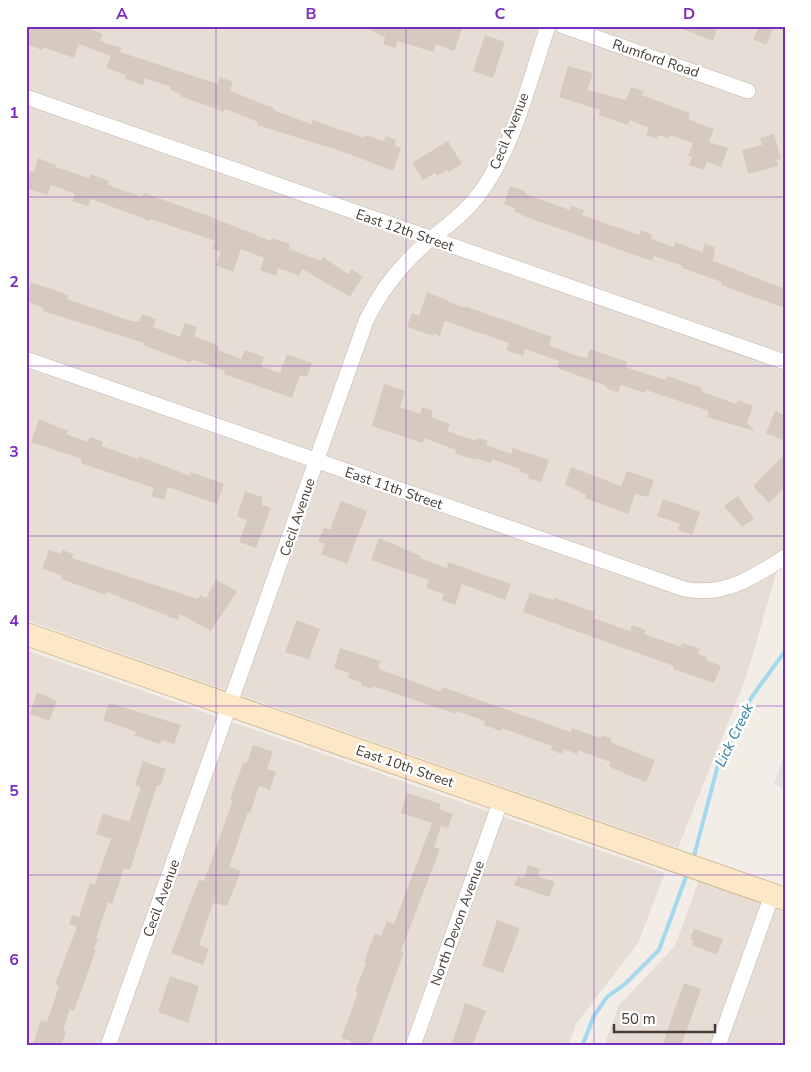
<svg xmlns="http://www.w3.org/2000/svg" width="811" height="1072" font-family="'Nunito Sans',sans-serif">
<rect width="100%" height="100%" fill="#f2ede6"/>
<!-- residential -->
<g fill="#e6ded4">
<path d="M26 26H785V543L746 678 678 848 26 620Z"/>
<path d="M26 650 665 873 638 943 576 1024 568 1046H26Z"/>
<path d="M699 880 785 909V1046H604L619 1005 675 946Z"/>
</g>
<!-- parking -->
<path fill="#e3e0de" d="M785 754V790L774 783Z"/>
<g fill="none" stroke-linecap="round" stroke-linejoin="round">
<!-- stream -->
<g stroke="#a4d9ed" stroke-width="4">
<path d="M694 856 718 765 751 698 785 651"/>
<path d="M582 1046 594 1016 607 997 625 984 659 950 686 877"/>
</g>
</g>
<!-- building -->
<g fill="#d6cabf">
<path d="M26 26H82L103 34 100 41 121 48 120 52 218 84 220 77 233 82 230 91 274 108 273 110 311 124 313 120 364 138 365 135 384 141 386 136 396 140 394 145 401 148 393 171 344 152 257 125 258 122 225 109 224 112 180 96 181 94 170 90 171 87 145 78 143 85 125 79 126 75 106 68 111 56 79 44 74 58 43 47 42 50 26 44Z"/>
<path d="M361 26H453L462 29 454 51 436 44 433 52 398 41 395 48 383 44 385 37Z"/>
<path d="M675 26H718L713 41Z"/>
<path d="M759 26H774L766 45 753 39Z"/>
<path d="M485 35 505 42 493 78 473 71Z"/>
<path d="M568 66 593 73 587 90 626 100 631 87 644 91 642 95 690 113 688 119 714 129 709 142 728 148 721 167 707 162 704 170 689 165 692 157 688 156 693 143 670 135 669 138 658 135 657 139 646 135 649 128 630 120 628 125 599 115 600 110 559 97Z"/>
<path d="M774 134 781 159 776 160 778 166 748 174 742 150 762 145 760 138Z"/>
<path d="M448 141 462 164 448 172 447 170 437 176 435 173 423 180 412 163Z"/>
<path d="M38 158 56 165V167L89 178 91 174 109 181 108 185 142 197 144 193 206 215 271 241 272 238 290 244 289 249 321 261 323 257 348 274 352 269 363 277 350 297 302 269 299 276 278 268 276 276 260 270 264 258 241 249 233 272 216 265 221 252 212 249 215 241 151 219 150 221 91 199 88 206 72 201 75 194 51 185 47 195 26 188V170L34 172Z"/>
<path d="M510 186 526 191 525 194 570 210 571 206 584 210 582 215 639 235 641 230 652 235 651 239 674 247 675 242 702 252 705 244 715 247 713 261 785 289V308L721 285 722 282 682 268 683 266 654 256 652 261 526 217 514 211 515 208 504 204Z"/>
<path d="M31 282 68 295 67 299 131 321 139 322 142 314 156 319 153 327 180 337 185 323 197 327 194 336 219 346 218 350 241 359 245 350 264 357 261 366 280 373 287 354 312 363 307 377 300 375 292 398 224 374 225 371 192 359 191 363 143 345 144 343 43 311 44 308 26 301Z"/>
<path d="M427 292 465 308V306L552 337 549 345 577 356 587 358 590 349 627 362 625 367 665 380 667 376 702 388 701 391 736 404 738 400 753 406 747 423 755 431 707 417 709 411 646 390 645 393 621 385 618 393 606 388 607 386 557 368 559 361 525 349 523 356 506 350 509 343 445 321 440 336 433 333V336L407 327 412 313 419 316Z"/>
<path d="M384 384 405 391 400 407 420 414 422 407 433 411 431 417 450 424 447 431 476 441 478 438 488 441 486 445 511 454 513 448 549 460 541 482 528 478 529 475 519 471 520 469 492 459 491 463 476 458 475 460 455 453 456 450 424 438 423 443 372 426Z"/>
<path d="M775 411 785 415V441L766 433Z"/>
<path d="M39 419 68 431 66 434 88 442 90 437 103 442 102 446 138 459 139 456 190 476 191 472 224 484 217 504 168 487 164 500 151 496 154 488 81 463 82 459 31 442Z"/>
<path d="M785 454V487L769 503 753 486Z"/>
<path d="M571 467 621 486 627 471 654 480 648 497 635 494 628 514 585 498 586 495 565 484Z"/>
<path d="M245 491 262 497V505L271 508 256 548 239 542 247 520 237 516Z"/>
<path d="M738 496 754 519 742 527 724 506Z"/>
<path d="M663 499 700 512 692 535 678 530 680 524 657 516Z"/>
<path d="M341 501 367 511 347 564 321 554 325 544 318 542 324 527 330 530Z"/>
<path d="M379 538 421 556 420 558 447 568 448 562 511 584 505 600 462 584 455 605 442 600 444 594 426 588 429 580 371 560Z"/>
<path d="M49 550 61 554 62 550 74 554 72 558 198 599 200 595 206 598 216 580 237 591 211 631 180 614 178 620 107 592 106 595 61 579 62 576 42 568Z"/>
<path d="M530 593 553 600 554 598 595 612 593 618 630 631 632 625 646 630 644 634 681 647 682 643 700 649 698 654 707 657 706 660 721 666 714 683 673 669 674 666 523 612Z"/>
<path d="M297 620 320 629 309 659 285 652Z"/>
<path d="M340 648 380 661 379 669 441 692 442 687 571 732 572 728 600 738 602 735 612 739 610 742 655 760 646 782 614 769 609 766 610 762 578 750 577 754 564 749 562 754 551 750 552 746 502 728 501 731 484 725 485 721 457 711 456 714 373 686 372 689 361 685V682L348 678 350 673 334 668Z"/>
<path d="M37 692 57 701 49 721 30 714Z"/>
<path d="M109 703 181 725 174 744 162 740 160 744 134 735 136 732 103 720Z"/>
<path d="M253 745 273 752 267 769 276 772 270 790 259 786 250 813 248 812 229 867 241 871 227 906 213 903 199 945 209 949 203 965 171 953 199 880 204 881 233 800 230 799 243 763H247Z"/>
<path d="M143 761 166 769 160 786 157 785 130 870 124 868 112 904 108 902 96 938 98 939 94 949 96 950 74 1011 70 1009 63 1030 66 1032 61 1046H32L41 1020 47 1022 59 986 55 984 77 927 69 924 72 915 79 917 90 883 95 884 111 839 96 834 103 813 129 822 141 787 135 785Z"/>
<path d="M407 793 441 804 439 809 453 814 448 828 441 826 434 847 440 849 401 951 404 952 370 1046H349L351 1041 341 1038 358 993 355 992 366 963 364 962 369 948 375 934 381 936 387 921 394 924 432 823 401 813Z"/>
<path d="M528 865 540 869 537 876 555 882 549 897 514 885 518 876 524 878Z"/>
<path d="M497 920 520 928 503 973 482 966Z"/>
<path d="M694 929 723 939 717 955 692 945 694 940 690 939Z"/>
<path d="M170 976 199 986 188 1023 158 1012Z"/>
<path d="M684 983 701 989 691 1018 681 1046H662Z"/>
<path d="M465 1003 486 1011 472 1046H451Z"/>
</g>
<g fill="none" stroke-linecap="round" stroke-linejoin="round">
<defs>
<g id="street">
<path d="M563 26 748 91"/>
<path d="M26 97 785 362"/>
<path d="M26 359 684 589C724 597 752 578 785 557"/>
<path d="M108 1046 366 321C380 291 401 265 426 243 444 228 462 216 477 197 513 151 529 82 548 26"/>
<path d="M413 1046 501 800"/>
<path d="M718 1046 772 895"/>
</g>
<path id="secondary" d="M26 634 785 899"/>
</defs>
<!-- street casing -->
<use href="#street" stroke="#c0b6ac" stroke-width="16"/>
<!-- secondary casing -->
<use href="#secondary" stroke="#d0ba98" stroke-width="24"/>
<!-- street -->
<use href="#street" stroke="#fff" stroke-width="15"/>
<!-- secondary -->
<use href="#secondary" stroke="#fce8c6" stroke-width="22"/>
</g>
<!-- grid -->
<path fill="none" stroke="#7b2cbf" stroke-width="1" stroke-opacity="0.55" d="M216 26V1046M406 26V1046M594 26V1046M26 197H785M26 366H785M26 536H785M26 706H785M26 875H785"/>
<g text-anchor="middle" stroke-width="5" stroke-linejoin="round" paint-order="stroke">
<!-- street labels -->
<g font-size="14" fill="#453d36" stroke="#fff">
<text transform="translate(656 58) rotate(19)" y="5">Rumford Road</text>
<text transform="translate(509 131) rotate(-68)" y="5">Cecil Avenue</text>
<text transform="translate(405 230) rotate(19)" y="5">East 12th Street</text>
<text transform="translate(394 488) rotate(19)" y="5">East 11th Street</text>
<text transform="translate(297 517) rotate(-71)" y="5">Cecil Avenue</text>
<text transform="translate(405 766) rotate(19)" y="5">East 10th Street</text>
<text transform="translate(161 898) rotate(-70)" y="5">Cecil Avenue</text>
<text transform="translate(457 923) rotate(-70)" y="5">North Devon Avenue</text>
</g>
<!-- water labels -->
<g font-size="15" font-style="italic" fill="#307d9c" stroke="#fff">
<text transform="translate(734 735) rotate(-64)" y="5">Lick Creek</text>
</g>
</g>
<!-- border -->
<rect width="811" height="1072" fill="none" stroke="#ffffff" stroke-width="55"/>
<!-- scale -->
<path d="M614 1024v8h101v-8" fill="none" stroke="#453d36" stroke-width="2.5"/>
<text x="621" y="1024" font-size="15" fill="#453d36" stroke="#ffffff" stroke-width="4" paint-order="stroke">50 m</text>
<rect x="28" y="28" width="756" height="1016" fill="none" stroke="#7b2cbf" stroke-width="2"/>
<g font-size="16" text-anchor="middle" font-weight="bold" fill="#7b2cbf">
<text x="122" y="19">A</text>
<text x="311" y="19">B</text>
<text x="500" y="19">C</text>
<text x="689" y="19">D</text>
<text x="14" y="118">1</text>
<text x="14" y="287">2</text>
<text x="14" y="457">3</text>
<text x="14" y="626">4</text>
<text x="14" y="796">5</text>
<text x="14" y="965">6</text>
</g>
</svg>
